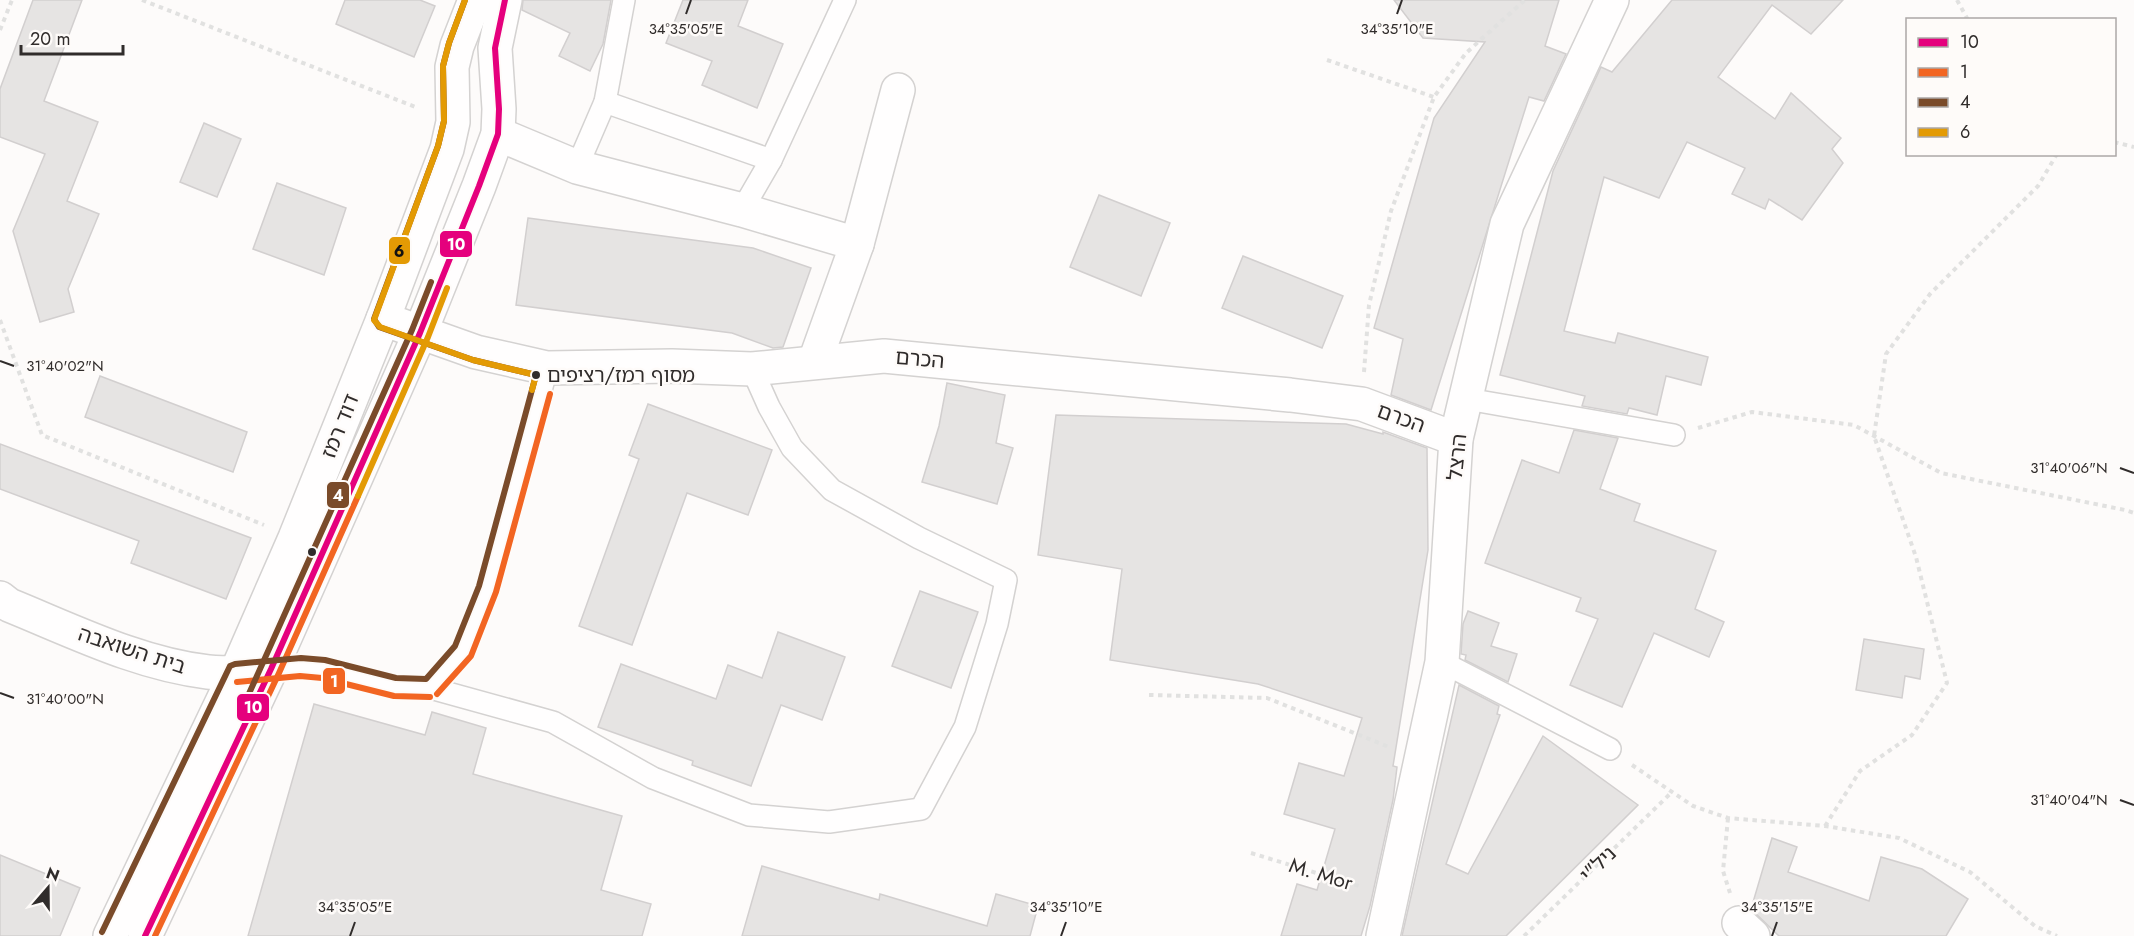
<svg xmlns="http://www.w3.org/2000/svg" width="2134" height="936" font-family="Jost,'Noto Sans Hebrew',sans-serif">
<rect width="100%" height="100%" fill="#fdfbfa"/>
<!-- building -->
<g fill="#e6e4e3" stroke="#d2cfcf" stroke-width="1.5">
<path d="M33 0H82L44 101 98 122 67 201 99 214 68 289 74 312 40 322 13 231 45 154 0 137V89Z"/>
<path d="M345 0H420L435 6 414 57 336 24Z"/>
<path d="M523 0H611L603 44 590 71 559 56 570 33 522 10Z"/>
<path d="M683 0H748L738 26 783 44 757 108 702 85 712 61 666 43Z"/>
<path d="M1394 0H1559L1545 46 1566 54 1544 101 1529 97 1431 410 1391 395 1403 339 1374 328 1434 118 1485 42 1423 38Z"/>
<path d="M1672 0H1843L1811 34 1772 5 1718 77 1775 119 1791 93 1841 138 1832 149 1843 163 1802 220 1769 199 1765 209 1732 194 1745 168 1687 142 1659 198 1604 177 1564 331 1615 343 1618 333 1708 357 1701 385 1666 376 1657 415 1629 408 1627 414 1582 406 1585 396 1500 375 1553 171 1601 67 1612 72Z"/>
<path d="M204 123 241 139 217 197 180 182Z"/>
<path d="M277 183 346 208 324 275 253 249Z"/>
<path d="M1099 195 1170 223 1141 296 1070 267Z"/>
<path d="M528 218 753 248 811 268 783 347 773 348 732 333 516 305Z"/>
<path d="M1243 256 1343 296 1322 348 1222 308Z"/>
<path d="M100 376 247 432 233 472 85 417Z"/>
<path d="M947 383 1005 395 996 443 1013 448 997 504 922 482 939 426Z"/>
<path d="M648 404 772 450 748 515 687 493 632 645 579 626 639 459 629 455Z"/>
<path d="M1056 415 1346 424 1383 434V432L1427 448 1428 550 1393 766 1397 767 1393 800 1370 906 1361 936H1281L1297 884 1317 890 1335 829 1284 814 1299 763 1344 776 1362 718 1258 684 1110 660 1122 569 1038 555Z"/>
<path d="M1574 430 1618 438 1600 489 1640 504 1634 521 1716 551 1695 609 1724 622 1709 657 1654 633 1622 707 1570 685 1598 619 1576 611 1581 598 1485 563 1522 460 1559 473Z"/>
<path d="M0 444 251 538 226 599 131 563 139 541 0 489Z"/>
<path d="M920 591 978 612 951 688 892 666Z"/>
<path d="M1468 611 1499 623 1491 646 1517 654 1508 682 1465 660 1466 655 1461 654 1463 624Z"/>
<path d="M778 632 845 657 822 720 781 705 751 786 692 765 693 761 598 727 621 664 716 699 728 665 762 678Z"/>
<path d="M1864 639 1924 649 1920 679 1905 676 1902 698 1856 690Z"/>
<path d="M1459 685 1499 706 1497 714 1500 715 1446 864 1468 874 1543 736 1638 805 1506 936H1402Z"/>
<path d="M314 704 425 735 432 712 486 728 473 774 622 816 601 890 651 904 642 936H248Z"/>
<path d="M1772 838 1797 847 1788 872 1869 901 1881 857 1922 869 1968 899 1946 936H1779L1751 909Z"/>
<path d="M0 855 80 888 60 936H0Z"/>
<path d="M762 866 879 900 880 894 987 926 996 894 1038 906 1030 936H742Z"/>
</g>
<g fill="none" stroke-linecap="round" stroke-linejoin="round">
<defs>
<g id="service">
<path d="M605 102 771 160"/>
<path d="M577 167 605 102 624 0"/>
<path d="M742 210 771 160 845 0"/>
<path d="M1467 399 1674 435"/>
<path d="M1442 662 1610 749"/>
<path d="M271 669 300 667 323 669 395 687 430 688 553 722 653 778 749 815 829 822 921 809 965 727 997 624 1006 580 919 538 832 490 792 448 769 407 752 369"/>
<path d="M430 688 463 651 488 589 547 368"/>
</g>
<g id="minor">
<path d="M498 134 577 167 742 210 857 244 815 361"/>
<path d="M857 244 898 90"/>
<path d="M383 319 476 352 547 368 672 366 752 369 884 356 1290 395 1362 404 1456 439"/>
<path d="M0 598 9 605C73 631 139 664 208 672 227 674 245 672 263 670"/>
<path d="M1739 923 1753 936"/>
<path d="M1383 936 1442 662 1456 439 1507 224 1612 0"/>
</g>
<g id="tertiary">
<path d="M110 936 236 673 295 538 383 319 447 149 453 122 452 67 457 46 475 0"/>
<path d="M145 936 271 669 420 333 479 186 498 134 499 109 495 48 505 0"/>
</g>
</defs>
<!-- service casing -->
<use href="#service" stroke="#d4d2d1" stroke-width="24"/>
<!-- minor casing -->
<use href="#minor" stroke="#d4d2d1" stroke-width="36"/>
<!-- tertiary casing -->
<use href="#tertiary" stroke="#d4d2d1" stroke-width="36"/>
<!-- path -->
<g stroke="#e1e1e0" stroke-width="4" stroke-dasharray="4.5 4.5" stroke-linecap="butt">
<path d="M142 0 418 108"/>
<path d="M1957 0 1968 20"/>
<path d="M0 30 12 0"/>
<path d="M1327 60 1434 97"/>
<path d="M2114 142 2134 147"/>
<path d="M0 320 42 435 264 525"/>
<path d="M1364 372 1369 305 1391 211 1434 97 1466 53 1525 0"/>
<path d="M1698 428 1752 412 1854 425 1941 473 2125 510 2134 513"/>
<path d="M1149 695 1267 698 1389 747"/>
<path d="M1632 765 1693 806 1728 818 1825 826 1899 838 1970 872 2035 926 2057 936"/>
<path d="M1728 818 1723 871 1730 893"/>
<path d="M1825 826 1860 771 1912 735 1947 683 1916 557 1874 436 1886 354 1930 294 2038 186 2057 154"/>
<path d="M1251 853 1359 886"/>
<path d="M1524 936 1672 792"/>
</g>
<!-- service -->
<use href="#service" stroke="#fffefe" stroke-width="21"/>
<!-- minor -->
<use href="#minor" stroke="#fffefe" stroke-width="33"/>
<!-- tertiary -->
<use href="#tertiary" stroke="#fffefe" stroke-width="33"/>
<defs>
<path id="bus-1" d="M145 936 271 669 420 333 479 186 498 134 499 109 495 48 505 0"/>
<g id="bus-2">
<path d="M237 682 300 676 322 678 394 696 430 697"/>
<path d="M437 694 471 656 496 592 550 394"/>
<path d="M155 936 279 673 358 496"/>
</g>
<g id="bus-3">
<path d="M243 707 412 330 431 282"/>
<path d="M102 932 230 666 235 664 301 658 325 660 396 678 426 679 455 646 479 586 536 375 473 360 379 327 374 319 438 146 444 121 443 66 449 43 465 0"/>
</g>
<g id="bus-4">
<path d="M465 0 449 43 443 66 444 121 438 146 374 320 380 327 473 360 536 375 532 390"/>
<path d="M358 496 428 337 447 288"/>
</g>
</defs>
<!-- bus-1 casing -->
<use href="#bus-1" stroke="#fefbf9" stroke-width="10"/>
<!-- bus-2 casing -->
<use href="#bus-2" stroke="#fefbf9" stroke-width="10"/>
<!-- bus-3 casing -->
<use href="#bus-3" stroke="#fefbf9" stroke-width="10"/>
<!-- bus-4 casing -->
<use href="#bus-4" stroke="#fefbf9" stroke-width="10"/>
<!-- bus-1 -->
<use href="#bus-1" stroke="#e5007d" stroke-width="6"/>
<!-- bus-2 -->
<use href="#bus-2" stroke="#f26522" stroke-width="6"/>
<!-- bus-3 -->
<use href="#bus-3" stroke="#7a4b2a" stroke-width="6"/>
<!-- bus-4 -->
<use href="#bus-4" stroke="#e39a04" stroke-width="6"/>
</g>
<!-- ticks -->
<path fill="none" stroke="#302c2b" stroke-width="2" d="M686 14 691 0M1397 14 1402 0M0 361 14 366M2120 468 2134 473M0 693 14 698M2120 800 2134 805M350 936 355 922M1061 936 1066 922M1772 936 1777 922"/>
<!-- markers -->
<g fill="#302c2b" stroke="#fefbf9" stroke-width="2">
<circle cx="536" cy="375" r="5"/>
<circle cx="312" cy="552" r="5"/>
</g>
<g text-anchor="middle" stroke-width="5" stroke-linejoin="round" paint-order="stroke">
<!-- bus labels -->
<g font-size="20" fill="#302c2b" stroke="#fefbf9" text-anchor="start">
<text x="547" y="382">מסוף רמז/רציפים</text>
</g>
<!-- street labels -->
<g font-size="21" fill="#302c2b" stroke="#fefbf9">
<text transform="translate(920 359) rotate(5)" y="7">הכרם</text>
<text transform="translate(1401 418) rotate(20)" y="7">הכרם</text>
<text transform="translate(340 426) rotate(-68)" y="7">דוד רמז</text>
<text transform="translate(1457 457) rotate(-84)" y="7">הרצל</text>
<text transform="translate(132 650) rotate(18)" y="7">בית השואבה</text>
<text transform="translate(1598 864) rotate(-44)" y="7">ניל"י</text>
<text transform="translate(1321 874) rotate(17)" y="7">M. Mor</text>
</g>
</g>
<g font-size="15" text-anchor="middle" fill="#302c2b" stroke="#fefbf9" stroke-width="5" stroke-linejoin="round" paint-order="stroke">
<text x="1397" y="34">34°35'10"E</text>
<text x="686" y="34">34°35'05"E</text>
<text x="65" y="371">31°40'02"N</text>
<text x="2069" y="473">31°40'06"N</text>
<text x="65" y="704">31°40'00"N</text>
<text x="2069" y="805">31°40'04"N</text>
<text x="355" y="912">34°35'05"E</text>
<text x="1066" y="912">34°35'10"E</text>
<text x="1777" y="912">34°35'15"E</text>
</g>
<g stroke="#fefbf9" stroke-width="2">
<rect x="439" y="230" width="34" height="28" rx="6" fill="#e5007d"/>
<rect x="388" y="236" width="23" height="29" rx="6" fill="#e39a04"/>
<rect x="326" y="481" width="24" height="28" rx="6" fill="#7a4b2a"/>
<rect x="322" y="667" width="24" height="28" rx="6" fill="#f26522"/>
<rect x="236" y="693" width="34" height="29" rx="6" fill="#e5007d"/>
</g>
<g font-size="16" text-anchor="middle" font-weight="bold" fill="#fff">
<text x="456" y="250">10</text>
<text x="338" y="501">4</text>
<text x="334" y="687">1</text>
<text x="253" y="713">10</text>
</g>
<g font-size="16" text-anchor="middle" font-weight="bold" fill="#111">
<text x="399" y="257">6</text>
</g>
<!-- legend -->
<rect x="1906" y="18" width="210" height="138" fill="#fefbf9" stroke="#aca8a7" stroke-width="1.5"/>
<rect x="1918" y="38" width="30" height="9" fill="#e5007d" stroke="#aca8a7" stroke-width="1.5"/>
<text x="1960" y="48" font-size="18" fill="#302c2b">10</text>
<rect x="1918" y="68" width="30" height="9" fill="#f26522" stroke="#aca8a7" stroke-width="1.5"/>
<text x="1960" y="78" font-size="18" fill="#302c2b">1</text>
<rect x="1918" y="98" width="30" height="9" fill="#7a4b2a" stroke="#aca8a7" stroke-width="1.5"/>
<text x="1960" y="108" font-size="18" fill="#302c2b">4</text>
<rect x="1918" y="128" width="30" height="9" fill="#e39a04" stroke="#aca8a7" stroke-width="1.5"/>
<text x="1960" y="138" font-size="18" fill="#302c2b">6</text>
<!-- north arrow -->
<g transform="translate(48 888) rotate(20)" stroke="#fefbf9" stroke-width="4.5" paint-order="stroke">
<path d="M0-4.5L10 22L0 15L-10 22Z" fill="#302c2b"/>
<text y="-9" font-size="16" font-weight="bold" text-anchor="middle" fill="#302c2b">N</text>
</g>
<!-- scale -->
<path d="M21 45v9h102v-9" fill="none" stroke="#302c2b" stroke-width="3"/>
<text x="30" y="45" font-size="18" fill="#302c2b" stroke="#fefbf9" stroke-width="4.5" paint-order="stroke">20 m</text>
</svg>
